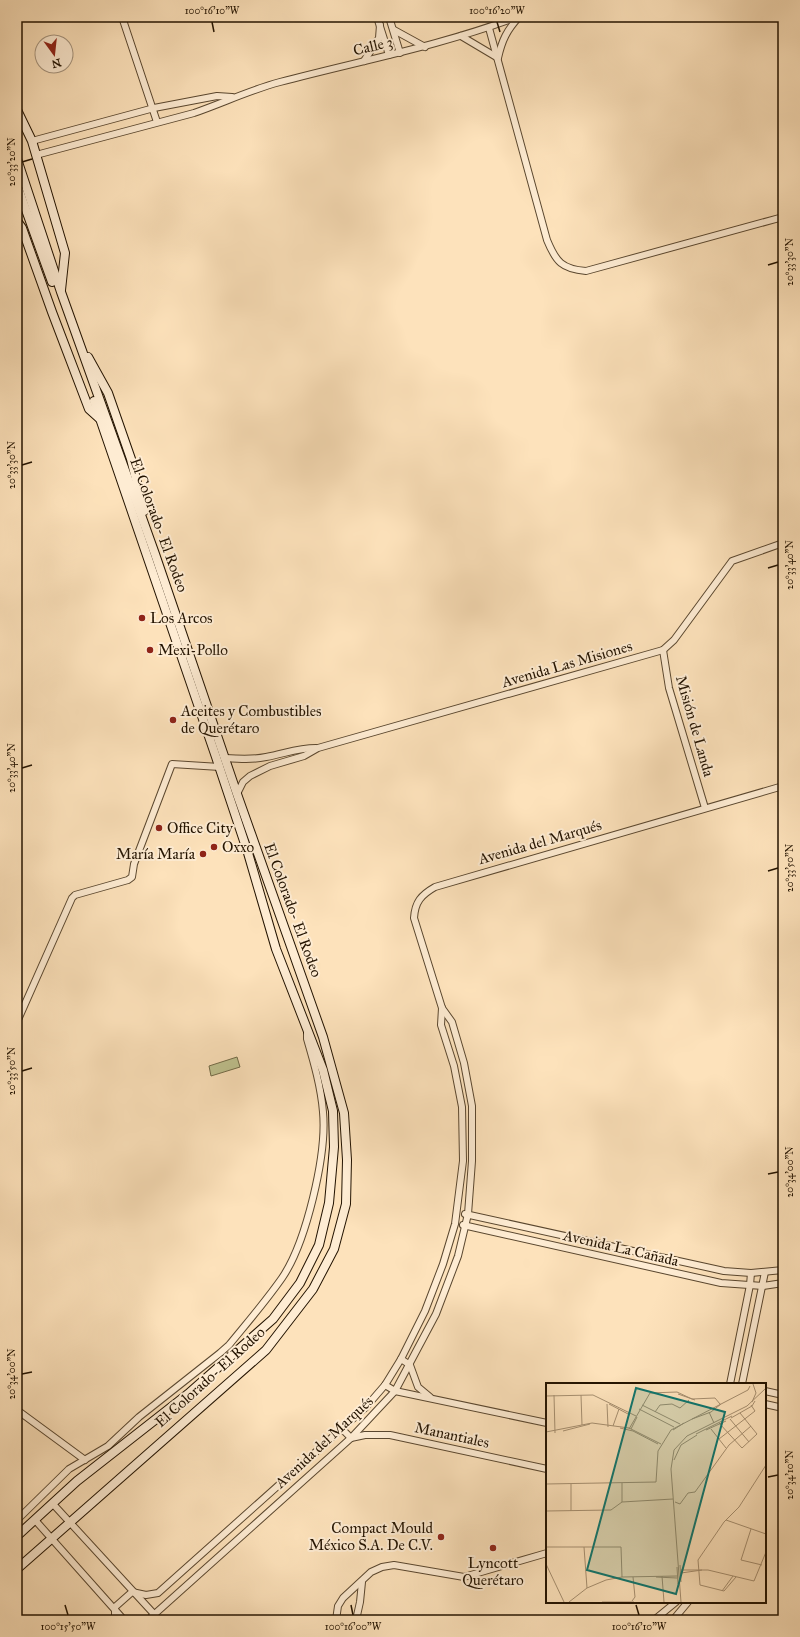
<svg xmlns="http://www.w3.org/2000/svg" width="800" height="1637" font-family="'IM FELL Great Primer',serif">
<rect width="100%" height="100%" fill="#fde2bb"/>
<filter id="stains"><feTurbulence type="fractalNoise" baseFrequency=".005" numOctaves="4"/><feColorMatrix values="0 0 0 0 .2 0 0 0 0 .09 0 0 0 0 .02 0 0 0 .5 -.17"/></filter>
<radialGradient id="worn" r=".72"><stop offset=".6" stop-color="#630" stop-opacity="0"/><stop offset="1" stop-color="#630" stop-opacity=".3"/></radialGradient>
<!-- park -->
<path fill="#c0c390" stroke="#726b48" d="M237 1057 240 1067 211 1076 209 1066Z"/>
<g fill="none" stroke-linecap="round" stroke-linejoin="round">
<defs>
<g id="street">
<path d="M122 17 157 122"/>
<path d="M377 17 389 55"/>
<path d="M389 17 400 53"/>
<path d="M489 28 547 240C556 262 562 269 586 271L783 217"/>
<path d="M394 30 425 47"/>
<path d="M461 36 498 58C502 40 507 30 519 17"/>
<path d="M364 61 379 38 380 25"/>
<path d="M32 141 154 108 217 96 232 97"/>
<path d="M36 155 194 113C223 103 250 90 280 82 359 61 440 46 517 17"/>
<path d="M663 650 669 688 705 808"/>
<path d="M225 758C239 759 252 760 266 757 284 754 297 748 316 748"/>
<path d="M237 794 243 782 250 776 270 766 304 756 318 748 663 650 674 640 732 561 783 543"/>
<path d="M17 1022 72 898 75 895 128 880 132 877 134 864 172 764 220 767"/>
<path d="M465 1214 724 1271 751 1273 783 1270"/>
<path d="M463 1225 721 1283 763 1286 783 1283"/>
<path d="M401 1359 410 1365 418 1387 430 1397"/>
<path d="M730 1384 750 1285 751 1273"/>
<path d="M742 1384 765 1272"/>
<path d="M385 1385 395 1391 547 1423"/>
<path d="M765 1391 783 1395"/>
<path d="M765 1404 783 1408"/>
<path d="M17 1410 85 1460"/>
<path d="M342 1429 351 1438 365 1435H390L547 1469"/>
<path d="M53 1504 154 1614"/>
<path d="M17 1520 69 1469 108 1446 139 1417 220 1353 229 1345C247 1323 266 1301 282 1278 306 1243 327 1155 323 1112 321 1087 314 1063 307 1039V1030"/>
<path d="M35 1520 124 1620"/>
<path d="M17 1526 22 1531"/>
<path d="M115 1620V1607L132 1592 146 1595 158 1593 366 1407 385 1385 401 1359 425 1311 443 1264 455 1224 463 1161 462 1107 454 1066 441 1025 442 1008"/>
<path d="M148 1620 351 1438 395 1391 436 1314 458 1256 468 1214 472 1161V1106L464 1063 452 1022 442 1008 414 918C415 902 421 895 435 887L783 786"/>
<path d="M336 1620 338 1606 343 1598 371 1572 382 1567 394 1565 464 1577 547 1553"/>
<path d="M356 1620 360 1602 362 1582"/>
<path d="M654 1620 676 1602"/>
<path d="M673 1620 688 1602"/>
</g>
<g id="secondary">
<path d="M17 110 32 141 65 253 61 290"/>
<path d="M17 159 61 292 155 554 237 794 323 1037 344 1113 347 1160 346 1204 334 1249 313 1289 266 1350 17 1569"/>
<path d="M17 185 52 282"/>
<path d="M17 221 22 228 52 312 89 409 99 418"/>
<path d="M88 357 108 393 131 459 144 511"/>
<path d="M17 1536 77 1481 188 1394 273 1319 300 1283 319 1245 329 1203 334 1147 333 1111 323 1070 276 949 248 853 216 757 94 401"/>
</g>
</defs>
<!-- street casing -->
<use href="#street" stroke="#5a472f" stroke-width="8"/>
<!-- secondary casing -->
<use href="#secondary" stroke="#231300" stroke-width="10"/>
<!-- street -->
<use href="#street" stroke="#feecd3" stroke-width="6"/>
<!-- secondary -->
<use href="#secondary" stroke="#feecd3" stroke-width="8"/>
</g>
<!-- ticks -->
<path fill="none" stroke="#231300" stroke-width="1.5" d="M212 22 214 32M497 22 500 32M22 162 32 159M768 265 778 262M22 465 32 462M768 568 778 565M22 768 32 765M768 871 778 868M22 1071 32 1068M768 1174 778 1172M22 1374 32 1372M768 1477 778 1475M65 1605 68 1615M351 1605 353 1615M636 1605 639 1615"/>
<!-- markers -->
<g fill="#8f2418" stroke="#feecd3" stroke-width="1.5">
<circle cx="142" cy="618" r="4"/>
<circle cx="150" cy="650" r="4"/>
<circle cx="173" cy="720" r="4"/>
<circle cx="159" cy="828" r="4"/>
<circle cx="214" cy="847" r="4"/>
<circle cx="203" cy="854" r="4"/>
<circle cx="441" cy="1537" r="4"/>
<circle cx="493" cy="1548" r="4"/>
</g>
<g text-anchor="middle" stroke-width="4" stroke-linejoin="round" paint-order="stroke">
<!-- street labels -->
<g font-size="15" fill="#231300" stroke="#feecd3">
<text transform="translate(373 46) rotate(-13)" y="5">Calle 3</text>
<text transform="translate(159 525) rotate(70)" y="5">El Colorado- El Rodeo</text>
<text transform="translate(567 664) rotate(-16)" y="5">Avenida Las Misiones</text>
<text transform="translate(695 726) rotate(74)" y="5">Misión de Landa</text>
<text transform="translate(540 842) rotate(-16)" y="5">Avenida del Marqués</text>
<text transform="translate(293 910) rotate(70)" y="5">El Colorado- El Rodeo</text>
<text transform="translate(621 1248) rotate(13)" y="5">Avenida La Cañada</text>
<text transform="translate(210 1377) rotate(-42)" y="5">El Colorado- El Rodeo</text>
<text transform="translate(452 1435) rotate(12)" y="5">Manantiales</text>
<text transform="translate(324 1442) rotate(-43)" y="5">Avenida del Marqués</text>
</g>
<!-- poi labels -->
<g font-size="15" fill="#231300" stroke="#feecd3" text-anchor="start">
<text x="150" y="623">Los Arcos</text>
<text x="158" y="655">Mexi-Pollo</text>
<text x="181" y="716">Aceites y Combustibles<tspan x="181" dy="17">de Querétaro</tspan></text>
<text x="167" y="833">Office City</text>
<text x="222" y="852">Oxxo</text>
<text x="195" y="859" text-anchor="end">María María</text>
<text x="433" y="1533" text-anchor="end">Compact Mould<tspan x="433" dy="17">México S.A. De C.V.</tspan></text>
<text x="493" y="1568" text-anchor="middle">Lyncott<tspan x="493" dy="17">Querétaro</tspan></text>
</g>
</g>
<!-- overview -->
<g transform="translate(546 1383)">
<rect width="220" height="220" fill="#fde2bb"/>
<path fill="none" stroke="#a68f70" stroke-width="1" d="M132 11 149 17M8 12 9 50M35 12 36 42M0 13 47 12 90 33M206 19 210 10 207 1M61 21 62 44M63 21 84 32M96 22 134 41M93 26 128 44M109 29 114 22 126 21 134 25 143 17M163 29 168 40M185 35 206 23 209 18M146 36 165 29 175 21M184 36 203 59M173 40 196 65 211 51 194 30M67 43 73 26M74 45 87 48 112 61M83 46 104 10 131 9 146 16 169 15 174 21M85 46 91 34M165 46 180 65M127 47 138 40M160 47 180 38M17 48 44 41M0 49 46 40 83 45 115 61M150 51 186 33M173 56 209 28 205 22M128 77 135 62 151 52M0 101 110 99 112 68 125 47 202 7 204 3M25 101V128M76 119V100M129 119 134 121 142 110 149 109 183 62 205 43M0 128 65 127 76 119 127 116M180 137 220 151M205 146 195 177 216 182M0 164H75L76 194M38 164 41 205M0 181 18 219M134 182 135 199M131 184 132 201M135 187H162L208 198 220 169M135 190 156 187M116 193 118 219M110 194 131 195M190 194 178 208 154 202 152 177 178 139 193 124 220 82M176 208 187 193M86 218 89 214 87 194M23 219 41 205 60 197 76 194 131 193M56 219H88M135 219 125 86 128 67 141 53 201 23 219 6"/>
<path fill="#0f766e" fill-opacity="0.15" stroke="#0f766e" stroke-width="2" d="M90 5 179 29 130 211 41 187Z"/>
<rect width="220" height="220" fill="none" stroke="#231300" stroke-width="2"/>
</g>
<!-- margin -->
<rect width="800" height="1637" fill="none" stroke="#fde2bb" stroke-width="44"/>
<!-- north arrow -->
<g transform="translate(54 54) rotate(165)"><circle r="19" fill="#feecd3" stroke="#a6957f"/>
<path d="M0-3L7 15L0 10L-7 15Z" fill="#8f2418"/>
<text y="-6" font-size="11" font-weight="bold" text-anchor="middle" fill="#231300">N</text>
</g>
<rect x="22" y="22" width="756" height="1593" fill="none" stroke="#231300" stroke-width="1.5"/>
<g font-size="10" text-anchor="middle" fill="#231300">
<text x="212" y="14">100°16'10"W</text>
<text x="497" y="14">100°16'20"W</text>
<text transform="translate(11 162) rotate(-90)" y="4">20°33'20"N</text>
<text transform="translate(789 262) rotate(-90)" y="4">20°33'30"N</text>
<text transform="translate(11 465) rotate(-90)" y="4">20°33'30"N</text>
<text transform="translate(789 565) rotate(-90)" y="4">20°33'40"N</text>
<text transform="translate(11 768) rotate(-90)" y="4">20°33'40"N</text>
<text transform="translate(789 868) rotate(-90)" y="4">20°33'50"N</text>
<text transform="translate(11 1071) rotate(-90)" y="4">20°33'50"N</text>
<text transform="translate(789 1172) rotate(-90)" y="4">20°34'00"N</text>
<text transform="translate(11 1374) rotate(-90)" y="4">20°34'00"N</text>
<text transform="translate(789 1475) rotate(-90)" y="4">20°34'10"N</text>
<text x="68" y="1630">100°15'50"W</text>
<text x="353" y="1630">100°16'00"W</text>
<text x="639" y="1630">100°16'10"W</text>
</g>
<rect width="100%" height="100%" filter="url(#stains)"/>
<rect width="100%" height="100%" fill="url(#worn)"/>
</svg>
